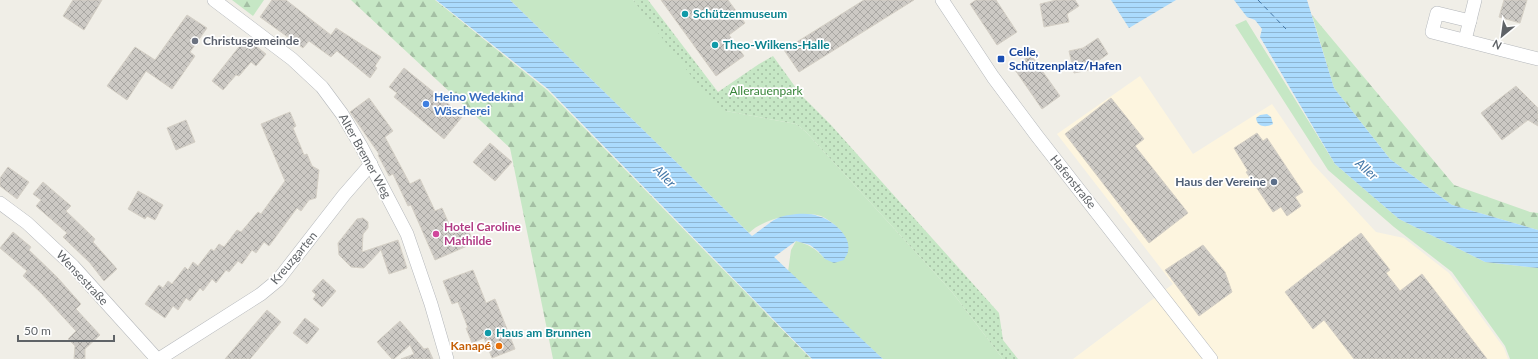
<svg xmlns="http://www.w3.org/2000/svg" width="1538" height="359" font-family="Lato,sans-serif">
<defs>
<pattern id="forest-firs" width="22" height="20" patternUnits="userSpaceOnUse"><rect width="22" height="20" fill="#c6e7c5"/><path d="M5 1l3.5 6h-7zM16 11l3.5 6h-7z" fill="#a4bfa4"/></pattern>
<pattern id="park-dots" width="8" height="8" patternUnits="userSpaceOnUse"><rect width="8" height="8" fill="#c6e7c5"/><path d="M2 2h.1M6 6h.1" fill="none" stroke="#a4bfa4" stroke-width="1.8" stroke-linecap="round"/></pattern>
<pattern id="water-rules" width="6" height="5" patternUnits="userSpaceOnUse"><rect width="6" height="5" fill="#abdbfd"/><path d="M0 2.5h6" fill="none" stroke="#8eb5d1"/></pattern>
<pattern id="building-cross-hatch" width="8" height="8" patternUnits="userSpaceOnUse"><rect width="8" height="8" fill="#ccc9c4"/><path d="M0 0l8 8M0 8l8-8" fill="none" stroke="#a9a7a3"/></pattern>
</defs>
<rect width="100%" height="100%" fill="#f0eee7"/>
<!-- commercial -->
<path fill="#fdf5df" d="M1140 76 1193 154 1272 104 1313 164 1376 232 1404 238 1449 273 1504 348 1508 359H1073L1173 284 1057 134Z"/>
<!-- grass -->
<g fill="#c6e7c5">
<path d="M510 0H633L726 111 796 124 806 132 952 292 1003 359H883L788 272 791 250 796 241C810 245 815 248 825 259L842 232C835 225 827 217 817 215 797 211 763 219 749 233Z"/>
<path d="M1246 20 1335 164 1399 219 1485 262 1538 268V359H1510L1505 346 1452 272 1394 227 1328 170 1235 25Z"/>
</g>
<!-- forest -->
<g fill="url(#forest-firs)">
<path d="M232 0H264L253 16Z"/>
<path d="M351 0H435L547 90 811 359H553L510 148Z"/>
<path d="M1312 15 1454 185 1530 212 1538 213V230L1452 205 1390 159 1334 88Z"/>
</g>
<!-- park -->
<path fill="url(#park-dots)" d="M633 0H648L718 92 759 64 773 56 801 95 831 125 999 313 1003 340 1018 359H1003L952 292 806 132 796 124 726 111 709 99Z"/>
<!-- water -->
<g fill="url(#water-rules)">
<path d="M436 0H510L752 236C760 231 769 222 778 218 787 214 809 212 818 216 831 219 852 236 848 251 848 254 845 257 844 260L834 263 825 259 818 251 810 245 796 241 774 257 883 359H812L548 89Z"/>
<path d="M1111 0H1176L1129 28Z"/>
<path d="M1234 0H1307L1334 88 1390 159 1452 205 1538 230V268L1485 262 1399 219 1335 164 1260 37 1262 29 1255 20 1247 17Z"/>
<path d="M1267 114 1271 117 1273 124C1266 128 1257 127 1256 118L1260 115Z"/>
</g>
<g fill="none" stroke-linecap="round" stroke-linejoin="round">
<!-- ferry -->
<path stroke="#4377a7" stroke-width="1" stroke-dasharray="5 4" stroke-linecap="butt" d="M1258 0 1286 29"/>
</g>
<!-- building -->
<g fill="url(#building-cross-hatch)" stroke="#d5d0c6">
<path d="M73 0H102L84 30 63 16Z"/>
<path d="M272 0H286L331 35 336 28 381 57 375 66 377 68 370 78 337 51 331 57 309 41 303 48 260 17Z"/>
<path d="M661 0H728L745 23 729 35 744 56 716 76Z"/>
<path d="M864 0H914L799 72 784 50Z"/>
<path d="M976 0H996L1017 32 997 45 970 4Z"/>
<path d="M1056 0H1075L1079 6 1067 14 1069 22 1044 27 1040 4Z"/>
<path d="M1504 0H1527L1520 23 1499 17Z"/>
<path d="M187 15 207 28 190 52 195 56 172 89 146 71 127 100 107 86 135 47 155 60Z"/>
<path d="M246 38 266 54 256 66 251 62 239 76 236 75 223 90 212 81Z"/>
<path d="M1098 38 1108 54 1098 61 1099 68 1074 73 1069 51 1083 48Z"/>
<path d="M1031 55 1060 96 1042 109 1013 67Z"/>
<path d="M404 68 457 111 456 112 462 117 444 139 394 97 397 93 389 87Z"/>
<path d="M1516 86 1538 108V126L1528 120 1502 140 1481 113Z"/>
<path d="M369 98 393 131 385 137 410 184 420 179 435 211 442 208 453 233 467 227 474 243 435 260 411 205 408 206 393 174 389 176 378 155 379 154 350 112Z"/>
<path d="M1111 98 1144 139 1135 146 1188 213 1149 243 1065 134Z"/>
<path d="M290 112 296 126 293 128 304 155 307 154 312 166 319 170 316 198 309 200 301 211 297 208 269 246 264 242 256 253 252 250 242 264 238 261 229 272 226 270 216 283 212 279 203 291 200 288 190 301 186 298 178 310 173 306 165 318 145 304 159 285 163 288 168 281 172 284 185 267 188 270 193 262 198 266 211 249 214 251 219 244 224 247 237 230 241 232 258 212 261 214 285 181 261 124Z"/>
<path d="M186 120 195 142 176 150 167 128Z"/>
<path d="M1257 133 1263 141 1267 138 1303 192 1295 197 1301 206 1287 216 1281 207 1273 212 1246 172 1248 171 1234 148Z"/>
<path d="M490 143 512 162 495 181 473 162Z"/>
<path d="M8 167 29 182 17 199 0 186V178Z"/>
<path d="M43 182 71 206 66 211 95 239 93 242 117 269 104 281 90 263 63 237 67 233 36 206 41 200 33 194Z"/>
<path d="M138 191 163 205 155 220 147 216 145 219 128 209Z"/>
<path d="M363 218 368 222V228L363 234 362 252 398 240 407 268 389 274 381 250 364 268 351 267 339 255 338 243 357 219Z"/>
<path d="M13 232 31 247 29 250 57 277 81 304 76 309 100 335 85 349V359H74L75 346 68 339 76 331 41 293 23 276 27 271 0 248Z"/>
<path d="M1361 233 1390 270 1386 273 1400 291 1422 274 1487 359H1354L1324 320 1313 329 1285 292Z"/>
<path d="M1203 245 1225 272 1232 292 1199 316 1165 270Z"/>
<path d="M473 270 486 303 495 299 515 349 492 358 484 338 472 343 466 328H468L458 302 452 304 443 281Z"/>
<path d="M323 279 336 291 322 307 313 299 316 295 312 291Z"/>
<path d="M267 310 281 322 250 359H225Z"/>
<path d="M305 318 319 329 307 344 293 333Z"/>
<path d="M400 321 424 349 428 348 433 359H401L414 354 410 345 394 359H392L377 342Z"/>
</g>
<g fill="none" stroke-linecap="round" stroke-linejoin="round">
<defs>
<g id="minor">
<path d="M214 0 292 59 322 87 342 114 361 146 407 234 431 304 447 359"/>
<path d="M942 0 993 77 1037 136 1211 359"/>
<path d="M1470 21 1437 13 1432 32 1538 59"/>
<path d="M1465 40 1475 0"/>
<path d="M0 203 27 223 73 266 157 359"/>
<path d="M159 359 261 294 278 280 344 195 371 164"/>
</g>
</defs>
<!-- minor casing -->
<use href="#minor" stroke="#b4b7bb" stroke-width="14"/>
<!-- minor -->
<use href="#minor" stroke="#fff" stroke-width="13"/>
</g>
<!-- markers -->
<g fill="#0f9aa8" stroke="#fff" stroke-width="1.5">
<circle cx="685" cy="14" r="4"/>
<circle cx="715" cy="45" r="4"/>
<circle cx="488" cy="333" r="4"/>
</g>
<circle fill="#6b7280" stroke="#fff" stroke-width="1.5" cx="195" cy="41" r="4"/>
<rect fill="#1a4fb4" stroke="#fff" stroke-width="1.5" x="997" y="55" width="8" height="8" rx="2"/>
<circle fill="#3f7fe0" stroke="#fff" stroke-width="1.5" cx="426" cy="104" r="4"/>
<circle fill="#5c6f8a" stroke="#fff" stroke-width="1.5" cx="1274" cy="182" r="4"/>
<circle fill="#d1479c" stroke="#fff" stroke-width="1.5" cx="436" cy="234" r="4"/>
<circle fill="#e8710a" stroke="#fff" stroke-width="1.5" cx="499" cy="346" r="4"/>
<g text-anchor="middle" stroke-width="3.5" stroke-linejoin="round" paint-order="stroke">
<!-- culture labels -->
<g font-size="12" font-weight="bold" fill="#0d838f" stroke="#fff" text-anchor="start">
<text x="693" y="18">Schützenmuseum</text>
<text x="723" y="49">Theo-Wilkens-Halle</text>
<text x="496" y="337">Haus am Brunnen</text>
</g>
<!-- worship labels -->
<g font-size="12" font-weight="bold" fill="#5b616d" stroke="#fff" text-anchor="start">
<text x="203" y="45">Christusgemeinde</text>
</g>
<!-- transit labels -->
<g font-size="12" font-weight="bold" fill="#164399" stroke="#fff" text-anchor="start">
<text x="1009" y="56">Celle,<tspan x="1009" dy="14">Schützenplatz/Hafen</tspan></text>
</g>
<!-- park labels -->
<g font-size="12" fill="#388539" stroke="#fff">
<text x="766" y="95">Allerauenpark</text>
</g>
<!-- shop labels -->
<g font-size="12" font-weight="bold" fill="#366cbe" stroke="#fff" text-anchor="start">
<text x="434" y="101">Heino Wedekind<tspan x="434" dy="14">Wäscherei</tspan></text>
</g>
<!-- street labels -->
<g font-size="12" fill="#5f6367" stroke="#fff">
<text transform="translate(365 156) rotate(61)" y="4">Alter Bremer Weg</text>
<text transform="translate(1073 182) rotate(51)" y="4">Hafenstraße</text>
<text transform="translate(294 258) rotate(-50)" y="4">Kreuzgarten</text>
<text transform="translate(82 278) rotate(47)" y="4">Wensestraße</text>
</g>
<!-- service labels -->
<g font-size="12" font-weight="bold" fill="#4e5e75" stroke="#fff" text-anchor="end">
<text x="1266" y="186">Haus der Vereine</text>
</g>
<!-- hotel labels -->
<g font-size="12" font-weight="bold" fill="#b23c85" stroke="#fff" text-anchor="start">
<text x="444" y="231">Hotel Caroline<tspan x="444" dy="14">Mathilde</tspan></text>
</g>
<!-- food labels -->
<g font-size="12" font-weight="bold" fill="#c56008" stroke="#fff" text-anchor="end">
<text x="491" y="350">Kanapé</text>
</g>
<!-- water labels -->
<g font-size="13" font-style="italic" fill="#4377a7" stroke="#fff">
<text transform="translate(1367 169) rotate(42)" y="5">Aller</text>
<text transform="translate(665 176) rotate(45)" y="5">Aller</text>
</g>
</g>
<!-- north arrow -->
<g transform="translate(1502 36) rotate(209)" stroke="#ffffff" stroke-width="3" paint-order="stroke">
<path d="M0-3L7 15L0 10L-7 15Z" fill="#5f6367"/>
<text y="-6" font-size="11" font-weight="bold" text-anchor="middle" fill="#5f6367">N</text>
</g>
<!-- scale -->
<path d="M18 335v6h96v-6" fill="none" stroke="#5f6367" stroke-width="2"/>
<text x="24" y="335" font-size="12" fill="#5f6367" stroke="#ffffff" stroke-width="3" paint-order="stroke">50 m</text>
</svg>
